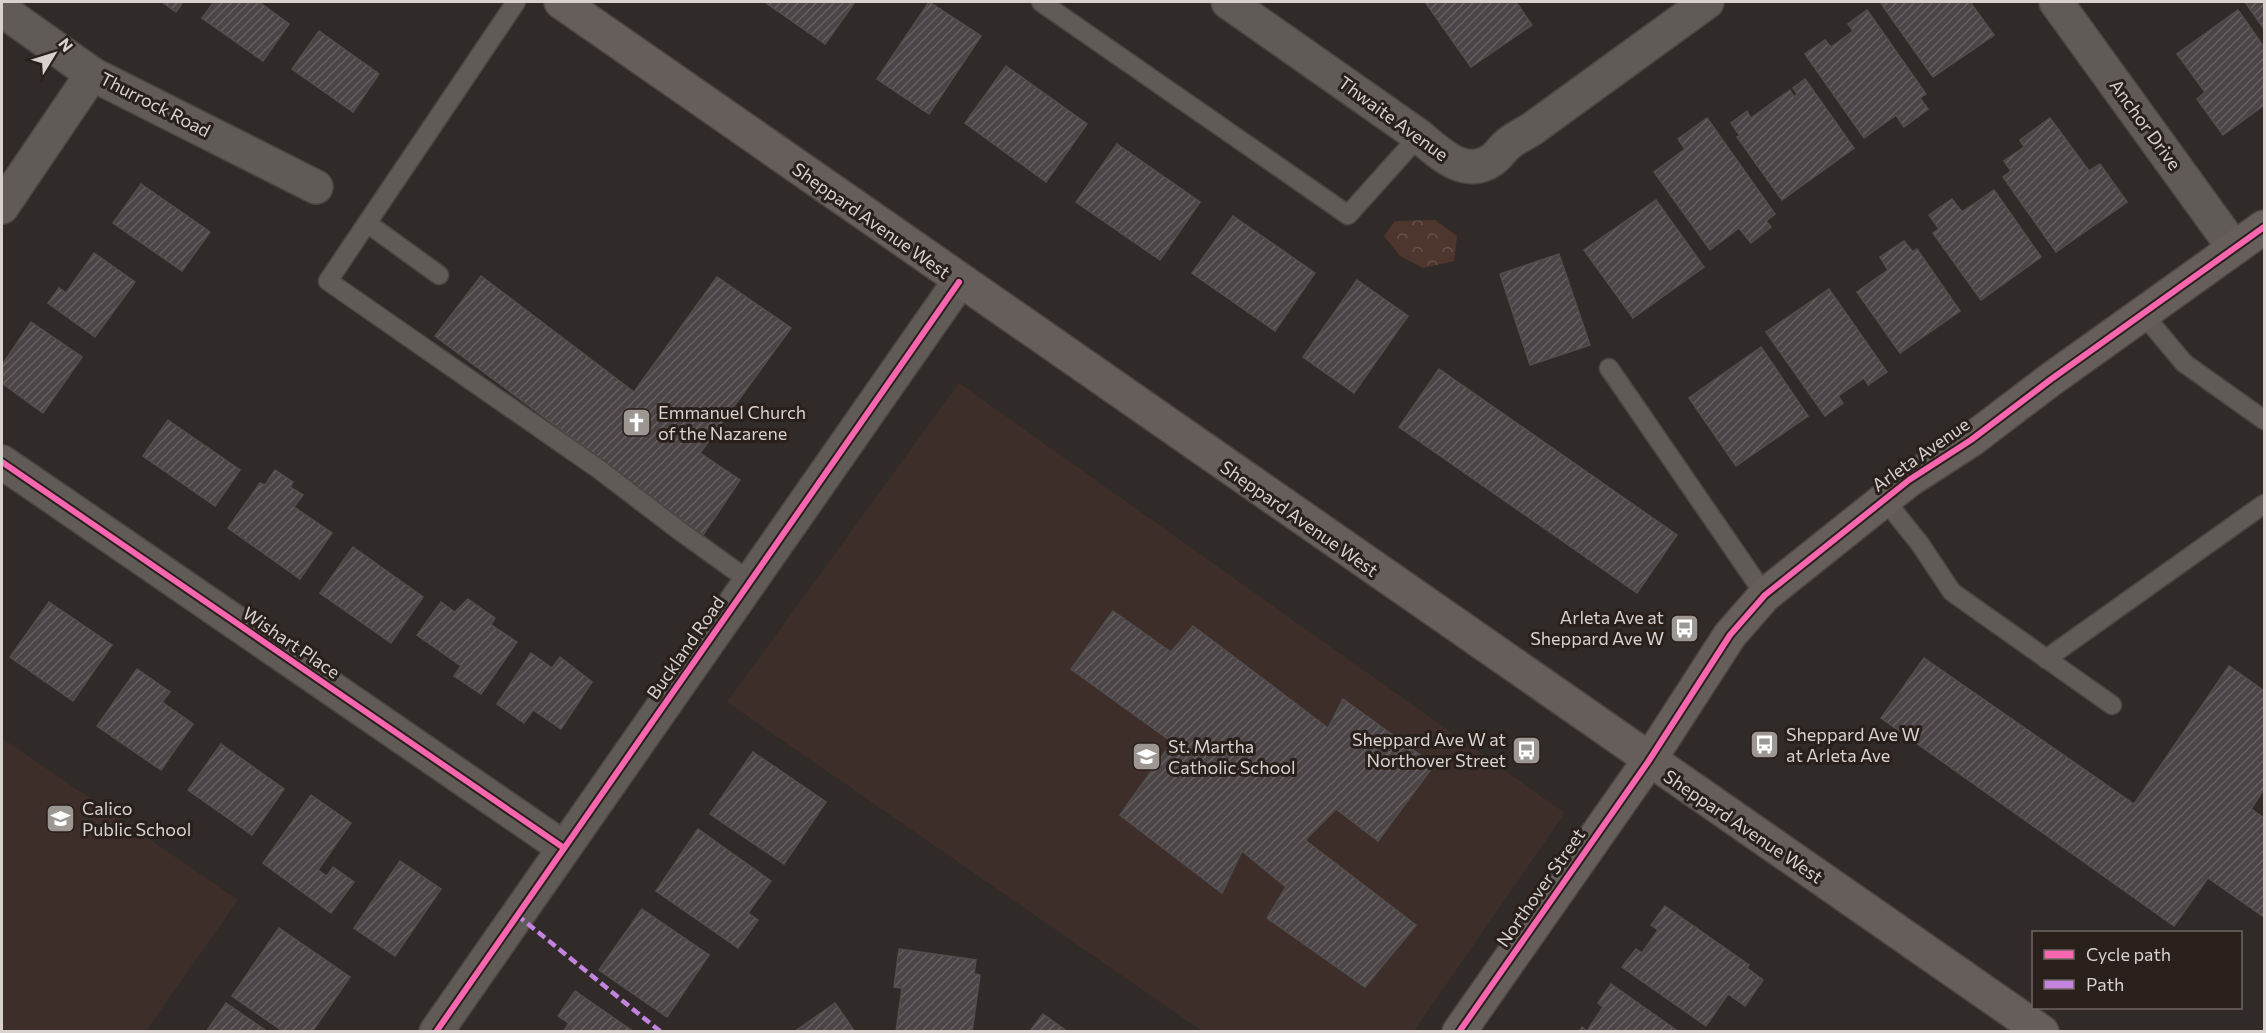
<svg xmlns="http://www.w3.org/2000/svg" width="2266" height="1033" font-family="Commissioner,sans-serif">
<defs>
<pattern id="park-crowns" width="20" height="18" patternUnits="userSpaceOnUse" patternTransform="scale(1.5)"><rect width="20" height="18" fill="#4e362e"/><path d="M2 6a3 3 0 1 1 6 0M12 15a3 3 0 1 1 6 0" fill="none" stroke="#67524b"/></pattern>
<pattern id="building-hatch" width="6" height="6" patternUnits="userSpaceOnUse" patternTransform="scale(1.5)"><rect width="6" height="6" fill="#4c4547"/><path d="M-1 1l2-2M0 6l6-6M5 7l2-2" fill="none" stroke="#655f60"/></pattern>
</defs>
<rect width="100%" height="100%" fill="#302a28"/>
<!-- built -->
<g fill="#3e2e29">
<path d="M959 383 1565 813 1414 1031H1202L727 702Z"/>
<path d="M2 738 238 900 146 1031H2Z"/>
</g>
<!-- park -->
<path fill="url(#park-crowns)" d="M1435 220 1457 236 1454 261 1423 268 1400 256 1384 236 1395 221Z"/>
<!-- building -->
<g fill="url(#building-hatch)" stroke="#534e4e" stroke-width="1.5">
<path d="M162 2H183L176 12Z"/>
<path d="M214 2H259L289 24 263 61 202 18Z"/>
<path d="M767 2H855L825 44 766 3Z"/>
<path d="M929 2 981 36 929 114 877 79Z"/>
<path d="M1425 2H1516L1532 25 1471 67Z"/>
<path d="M1880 2H1970L1994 35 1933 77Z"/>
<path d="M2245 2H2264V29Z"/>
<path d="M1867 10 1926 94 1920 98 1928 109 1904 127 1896 115 1864 138 1805 54 1825 40 1831 47 1853 31 1848 24Z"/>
<path d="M2238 10 2264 47V105L2223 135 2197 99 2205 92 2177 54Z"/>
<path d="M319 31 379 74 353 112 292 69Z"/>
<path d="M1006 66 1087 124 1046 182 965 123Z"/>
<path d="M1805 79 1854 148 1782 200 1737 137 1740 136 1731 123 1747 111 1751 118 1790 90 1794 97 1797 94 1793 88Z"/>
<path d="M1707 118 1775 214 1766 221 1771 227 1751 243 1739 228 1710 250 1654 172 1685 149 1678 139Z"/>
<path d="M2050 118 2089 171 2100 164 2127 202 2056 252 2003 177 2011 171 2004 161 2024 147 2020 140Z"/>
<path d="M1117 144 1200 202 1160 260 1076 202Z"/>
<path d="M141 184 210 232 182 271 113 223Z"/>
<path d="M1994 190 2041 257 1981 300 1933 233 1939 229 1929 215 1952 199 1962 212Z"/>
<path d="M1656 200 1704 267 1633 318 1584 250Z"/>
<path d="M1233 216 1315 273 1275 331 1192 273Z"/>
<path d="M1904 241 1913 252 1917 249 1960 311 1900 353 1857 292 1888 270 1880 257Z"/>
<path d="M94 253 135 282 95 337 48 303 59 288 66 293Z"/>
<path d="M1559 254 1590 345 1530 365 1500 274Z"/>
<path d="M481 276 634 392 717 277 791 328 700 453 740 480 703 535 435 336Z"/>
<path d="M1357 280 1408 316 1354 393 1303 357Z"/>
<path d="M1829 289 1887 372 1868 385 1864 378 1838 396 1843 403 1825 416 1766 332Z"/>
<path d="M31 322 82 357 43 413 2 383V365Z"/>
<path d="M1761 347 1808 416 1736 466 1689 398Z"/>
<path d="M1439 369 1677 535 1637 593 1399 427Z"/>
<path d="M168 420 240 470 215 506 143 456Z"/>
<path d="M275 470 293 482 290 487 303 495 294 507 332 533 300 579 228 528 260 483 265 485Z"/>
<path d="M353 547 423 597 391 643 320 593Z"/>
<path d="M468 599 495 618 491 625 517 642 481 694 454 676 461 666 417 635 441 602 455 612Z"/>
<path d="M49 602 112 645 73 701 10 657Z"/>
<path d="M1113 611 1171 652 1193 626 1328 728 1343 699 1434 765 1378 841 1336 809 1305 840 1416 925 1365 987 1267 918 1286 887 1242 851 1222 893 1120 815 1172 742 1071 669Z"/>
<path d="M531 653 552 668 560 657 592 682 561 729 533 710 524 723 497 704Z"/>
<path d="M1924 658 2134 804 2229 666 2264 691V789L2251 809 2264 818V917L2208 878 2174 926 1881 718Z"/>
<path d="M137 669 170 692 162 702 193 724 161 770 97 726Z"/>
<path d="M221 744 284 789 252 835 188 790Z"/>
<path d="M753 752 826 802 784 864 710 814Z"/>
<path d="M311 795 351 823 318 870 327 876 333 867 354 882 331 913 263 863Z"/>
<path d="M698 829 771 881 748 913 758 920 738 948 656 891Z"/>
<path d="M400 861 441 889 395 956 354 928Z"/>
<path d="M1665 906 1749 965 1747 968 1763 980 1745 1006 1728 994 1706 1026 1622 967 1636 949 1642 953 1658 930 1651 925Z"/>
<path d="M642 909 709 955 667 1017 599 970Z"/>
<path d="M279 928 350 977 312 1032H284L232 996Z"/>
<path d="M899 949 976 960 974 974 980 975 972 1032H896L902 988 894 987Z"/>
<path d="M1611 984 1679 1032H1579L1582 1027 1587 1031 1603 1007 1598 1003Z"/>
<path d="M575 991 634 1032H563L569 1023 558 1016Z"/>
<path d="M226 1003 268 1032H206Z"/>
<path d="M835 1003 855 1032H794Z"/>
<path d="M1043 1014 1068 1032H1029Z"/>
</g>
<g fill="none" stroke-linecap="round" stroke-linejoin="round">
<defs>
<g id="lane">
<path d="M516 2 328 281 600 470 680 531 751 582"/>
<path d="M1041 2 1348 215 1419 136"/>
<path d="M367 223 439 275"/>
<path d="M2143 314 2184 363 2264 420"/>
<path d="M1609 368 1765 595"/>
<path d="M1884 499 1920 544 1952 592 2112 705"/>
<path d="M2046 659 2264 504"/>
</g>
<g id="street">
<path d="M1228 2 1419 136C1439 153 1465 179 1492 160 1498 156 1502 149 1508 144 1515 138 1524 134 1532 129L1707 2"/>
<path d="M2056 2 2234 248"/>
<path d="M2 10 92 74 316 187"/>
<path d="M2 207 92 74"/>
<path d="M2 462 564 848"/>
<path d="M436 1032 959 282"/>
</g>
<g id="secondary">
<path d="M561 2C1052 348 1546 691 2042 1032"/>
<path d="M1459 1032 1648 762 1730 635 1765 595 1909 480 1971 440 2050 380 2264 227"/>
</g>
</defs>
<!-- lane casing -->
<use href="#lane" stroke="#4a4643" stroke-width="21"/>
<!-- street casing -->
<use href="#street" stroke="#4a4643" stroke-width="36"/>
<!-- secondary casing -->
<use href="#secondary" stroke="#4a4643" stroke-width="36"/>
<!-- lane -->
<use href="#lane" stroke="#615b58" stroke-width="18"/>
<!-- street -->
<use href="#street" stroke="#615b58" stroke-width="33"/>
<!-- secondary -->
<use href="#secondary" stroke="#665e5b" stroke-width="33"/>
<!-- quiet -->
<path stroke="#c483df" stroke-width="4.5" stroke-dasharray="9 4.5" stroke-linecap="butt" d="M517 915 661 1032"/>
<defs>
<g id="cycleway">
<path d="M2 462 564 848"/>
<path d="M436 1032 959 282"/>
<path d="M1459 1032 1648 762 1730 635 1765 595 1909 480 1971 440 2050 380 2264 227"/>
</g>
</defs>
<!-- cycleway casing -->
<use href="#cycleway" stroke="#291f1b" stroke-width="10"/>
<!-- cycleway -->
<use href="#cycleway" stroke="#f766af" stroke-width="6"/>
</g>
<!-- icons -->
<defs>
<symbol id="church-square" viewBox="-11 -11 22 22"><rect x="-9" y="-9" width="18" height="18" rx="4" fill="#9d9794" stroke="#291f1b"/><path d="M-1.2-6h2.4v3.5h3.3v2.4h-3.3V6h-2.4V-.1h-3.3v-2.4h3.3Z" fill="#fff"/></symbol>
<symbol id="bus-square" viewBox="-11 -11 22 22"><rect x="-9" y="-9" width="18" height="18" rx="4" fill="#9d9794" stroke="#291f1b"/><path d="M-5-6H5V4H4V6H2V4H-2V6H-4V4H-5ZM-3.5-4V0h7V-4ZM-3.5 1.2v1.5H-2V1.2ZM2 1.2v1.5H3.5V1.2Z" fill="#fff"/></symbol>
<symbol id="school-square" viewBox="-11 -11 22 22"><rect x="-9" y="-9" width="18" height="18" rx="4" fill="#9d9794" stroke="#291f1b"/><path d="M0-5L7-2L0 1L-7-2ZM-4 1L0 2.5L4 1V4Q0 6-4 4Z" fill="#fff"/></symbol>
</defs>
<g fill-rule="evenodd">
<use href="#church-square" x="620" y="406" width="33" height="33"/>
<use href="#bus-square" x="1668" y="612" width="33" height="33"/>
<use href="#bus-square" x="1748" y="728" width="33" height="33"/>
<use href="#bus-square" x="1510" y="734" width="33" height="33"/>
<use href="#school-square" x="1130" y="740" width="33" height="33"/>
<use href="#school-square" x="44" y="802" width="33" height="33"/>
</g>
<g text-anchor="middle" stroke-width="6" stroke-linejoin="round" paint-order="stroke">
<!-- street labels -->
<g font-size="18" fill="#d8d1ce" stroke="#291f1b">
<text transform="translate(155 105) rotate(27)" y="6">Thurrock Road</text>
<text transform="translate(1393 119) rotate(36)" y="6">Thwaite Avenue</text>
<text transform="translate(2145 125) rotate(54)" y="6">Anchor Drive</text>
<text transform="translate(871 221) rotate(35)" y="6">Sheppard Avenue West</text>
<text transform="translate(1921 455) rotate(-35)" y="6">Arleta Avenue</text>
<text transform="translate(1299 519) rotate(35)" y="6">Sheppard Avenue West</text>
<text transform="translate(291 643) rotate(34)" y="6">Wishart Place</text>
<text transform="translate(686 648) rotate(-55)" y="6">Buckland Road</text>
<text transform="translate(1743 827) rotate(34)" y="6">Sheppard Avenue West</text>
<text transform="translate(1541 888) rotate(-55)" y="6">Northover Street</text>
</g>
<!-- poi labels -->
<g font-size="18" fill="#d8d1ce" stroke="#291f1b" text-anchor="start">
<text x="658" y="419">Emmanuel Church<tspan x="658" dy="21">of the Nazarene</tspan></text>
<text x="1664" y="624" text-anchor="end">Arleta Ave at<tspan x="1664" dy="21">Sheppard Ave W</tspan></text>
<text x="1786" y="741">Sheppard Ave W<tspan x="1786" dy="21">at Arleta Ave</tspan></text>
<text x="1506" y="746" text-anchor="end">Sheppard Ave W at<tspan x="1506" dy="21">Northover Street</tspan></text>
<text x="1168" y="753">St. Martha<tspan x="1168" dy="21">Catholic School</tspan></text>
<text x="82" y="815">Calico<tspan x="82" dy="21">Public School</tspan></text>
</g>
</g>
<!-- border -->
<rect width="2266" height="1033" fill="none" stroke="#d8d1ce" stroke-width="6"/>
<!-- legend -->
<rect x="2032" y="931" width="210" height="78" fill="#291f1b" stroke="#6f6663" stroke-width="1.5"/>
<rect x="2044" y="950" width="30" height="9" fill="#f766af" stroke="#6f6663" stroke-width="1.5"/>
<text x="2086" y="961" font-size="18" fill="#d8d1ce">Cycle path</text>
<rect x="2044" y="980" width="30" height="9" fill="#c483df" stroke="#6f6663" stroke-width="1.5"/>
<text x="2086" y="991" font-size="18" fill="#d8d1ce">Path</text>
<!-- north arrow -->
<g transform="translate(54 54) rotate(52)" stroke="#291f1b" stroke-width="4.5" paint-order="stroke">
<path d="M0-4.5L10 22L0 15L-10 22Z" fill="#d8d1ce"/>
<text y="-9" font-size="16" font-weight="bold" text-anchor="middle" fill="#d8d1ce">N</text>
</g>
</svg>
